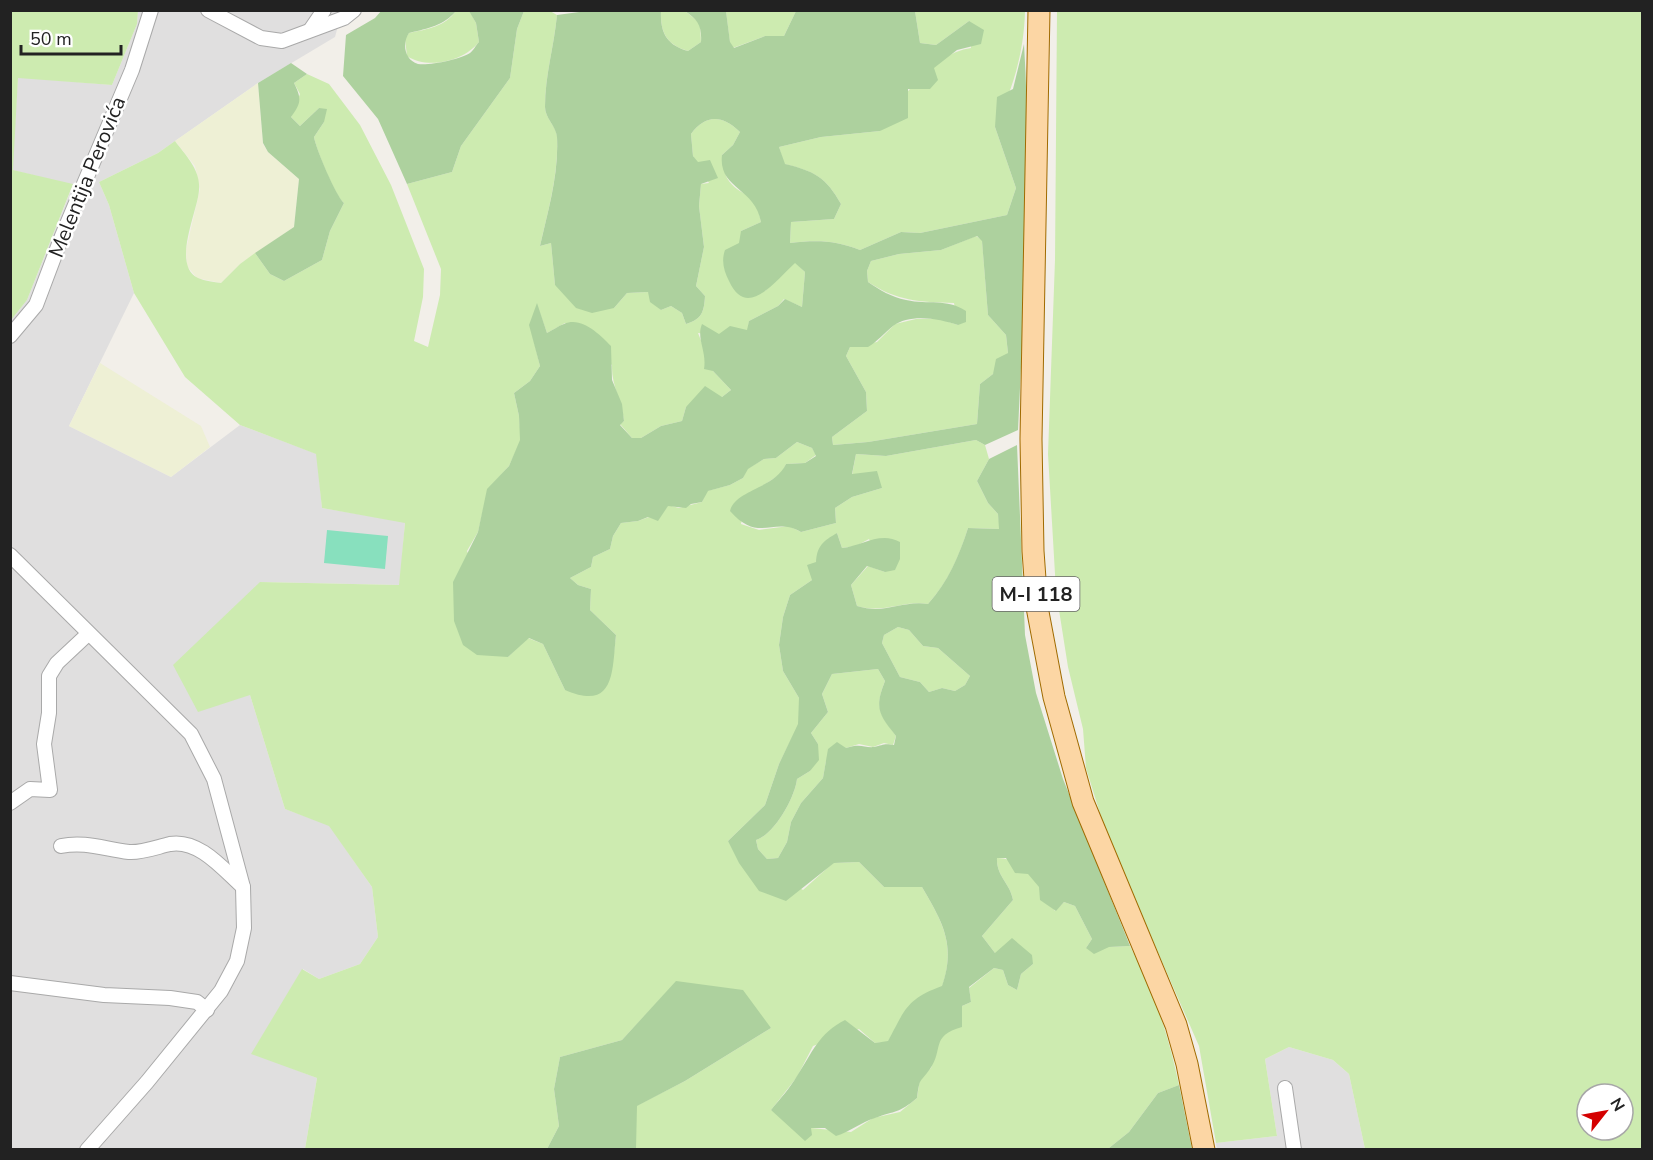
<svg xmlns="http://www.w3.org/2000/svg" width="1653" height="1160" font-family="'Nunito Sans',sans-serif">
<rect width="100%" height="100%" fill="#f2efe9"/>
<!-- residential -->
<g fill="#e0dfdf">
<path d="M138 11H342L335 37 258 83 158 153 99 182 109 205 134 293 69 426 171 477 240 425 317 454 322 508 405 522 400 585 260 582 250 695 285 809 329 825 372 887 378 937 360 964 319 979 303 969 291 1068 317 1078 305 1149 11 1150V320L27 300 73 185 12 170 18 77 112 85 137 24Z"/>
<path d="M1289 1047 1333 1060 1349 1074 1365 1149 1217 1150 1216 1143 1277 1136 1265 1059Z"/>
</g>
<!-- farmland -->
<g fill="#eef0d5">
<path d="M258 83 263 144 268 152 299 179 294 227 240 264 221 283 197 278 187 266 186 250 200 189 195 166 175 141Z"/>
<path d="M100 363 201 426 210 447 171 477 69 426Z"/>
</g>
<!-- grass -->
<g fill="#cdebb0" fill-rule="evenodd">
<path d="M11 10 138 11 137 24 112 85 18 78 13 170 73 184 27 300 11 320Z"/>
<path d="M469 10 476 23 479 42C464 61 428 70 407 56L405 39 409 33C428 29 444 27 456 11Z"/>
<path d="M524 11H550L557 15C554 47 545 75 545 107 545 118 556 126 557 136 559 173 548 211 540 246L551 243 555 285 614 308 627 293 648 292 661 310 671 306 682 313 686 324C702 319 704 312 705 296L696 286 704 247 699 206 701 184 709 183 693 156 691 134C706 114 722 115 740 132L733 145 722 155C724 161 724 172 727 178 739 198 756 189 761 222L741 231 765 291 795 262 805 272 802 307 784 299 778 306 749 321 748 331 719 335 698 333 713 371 731 390 722 397 686 407 682 421 661 426 641 438H632L620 424 624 421C622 401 611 385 612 365L565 323 547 333 537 305 530 325 540 366 530 381 514 393 519 416 521 440 509 466 488 489 478 532 467 551 508 657 528 638 543 644 565 690 614 652 616 635 590 610 591 589 578 585 570 578 591 567 593 557 610 549 613 536 621 523 638 521 649 517 658 520 668 505 679 508 702 502 707 491 730 485 743 478 747 469 764 459 776 458 797 442 812 448 816 455 805 463 786 464 782 473 747 496 741 524 759 530 789 526 801 532 836 523 835 508 852 497 882 488 852 475 856 454 886 456 976 440 985 445 989 459 977 481 988 503 998 514 1000 529 968 528C959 557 948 582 928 604 902 600 885 614 857 606L851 585 868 566 885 572 869 539 856 546 842 548 837 533 816 562 812 580 790 595 783 617 779 645 783 671 799 698V724L779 764 765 805 728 841 803 890 833 863 859 862 884 887H922C943 923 956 945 942 987 918 995 899 1020 888 1042L875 1043 859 1029 813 1046 797 1077 771 1110 811 1128 851 1132 873 1118 900 1112 917 1098 920 1078 931 1068 937 1044 962 1006 971 1002 969 988 994 968 1003 970 1008 985 1017 990 1021 974 1033 964 995 953 982 936 1013 900C1010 883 996 876 997 858 1024 857 1042 891 1055 911L1064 902 1075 906 1092 939 1086 948 1130 946C1155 995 1167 1030 1179 1085L1158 1093 1129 1132 1109 1148 636 1149V1106L685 1081 771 1028 704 986 676 982 622 1040 560 1057 554 1089 559 1126 547 1149H305L317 1078 251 1054 302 969 319 979 360 964 378 937 372 887 329 826 285 809 250 695 198 712 173 665 260 582 399 585 405 523 322 508 316 454 240 425 185 377 134 293 109 205 99 182 158 153 175 141C186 156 201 170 199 190 198 211 171 265 198 278 205 281 214 282 221 283L240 264 255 253 270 274 284 281 322 260 330 231 344 203C335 196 316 149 314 137L324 122 319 108 300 126 291 117 300 94 294 83 307 74 329 84 360 125 391 185 424 269 423 297 414 341 428 347 440 295 441 269 407 184 452 172 461 146 510 78 517 29Z"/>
<path d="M661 11H685L700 23 701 42 688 51C667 45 660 33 661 11Z"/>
<path d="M726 11H796L784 36H765L733 48 730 43Z"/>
<path d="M915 11H1025C1024 53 1013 88 995 127L1016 188 1007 215 920 233 901 232 860 250C835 240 816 240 790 243L791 222 834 219 841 204C826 177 814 171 784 164L779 147 821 137 880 131C901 99 930 54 971 48L969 21 936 45 920 43Z"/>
<path d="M1057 11H1642V1149H1365L1349 1074 1333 1060 1289 1047 1265 1059 1277 1136 1216 1143 1199 1046 1107 836 1086 768 1083 729 1068 667 1056 591 1048 454 1055 260ZM1587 1094H1623V1130H1587Z"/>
<path d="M976 236 982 240 988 315 1006 335 1008 353 993 374 980 384 977 424 868 442 833 445 832 437 867 411 866 392 846 356 850 347 877 342 895 324 916 319H940L958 325 954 303C919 302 897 301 868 282L867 271 871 261 899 254 941 250Z"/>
<path d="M898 627 909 630 923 646 938 648 970 676 965 685 955 691 942 688 929 692 920 682 900 677 882 643 884 635Z"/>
<path d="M878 669 885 681C874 709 880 714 896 736L893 745 884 743 873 747 859 744 846 748 826 761 823 778 801 803 791 822 787 842 778 858 767 859 758 849 756 840C775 834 795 797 797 779L810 771 818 744 811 733 828 712 822 694 832 674Z"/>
</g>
<!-- forest -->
<g fill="#add19e" fill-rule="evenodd">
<path d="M382 10 456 11C443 26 429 28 409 33 402 43 404 60 418 64 429 66 461 59 470 53 473 51 476 45 479 42L476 23 469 11H524L517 29 510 78 461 146 452 172 407 184 378 119 343 76 346 35 375 18Z"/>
<path d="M594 10 661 11C660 33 667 45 688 51L701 42C702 26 698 20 685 11H726L730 42 734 48 765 36H784L796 11H915L920 43 936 45 969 21 984 30 981 44 957 50 934 68 938 80 930 89H908V118L880 131 821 137 779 147 785 164C814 171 826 177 841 204L834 219 791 222 790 243C816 240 835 240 860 250L901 232 920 233 1007 215 1016 188 995 127 997 97 1013 89 1024 44C1032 172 1024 302 1018 430L985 445 976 440 886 456 856 454 852 474 877 471 882 488 852 497 835 508 836 523 801 532C773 516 759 544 730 511 735 490 774 489 786 464L805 463 816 456 812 448 797 442 776 458 764 459 748 469 743 478 730 485 708 491 702 502 691 504 686 508 668 506 658 521 648 517 638 521 621 523 613 536 610 549 593 557 591 567 570 578 578 585 591 589 590 610 616 635C612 670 616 712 565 690L543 644 529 638 508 657 477 655 463 645 454 621 453 582 478 532 487 489 509 466 520 440 519 416 514 393 530 381 540 366 529 325 537 303 547 333C553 330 558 326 564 324 582 316 600 335 611 346L612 380 622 404 624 421 620 425 632 438H641L661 426 682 421 686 407 705 386 722 397 731 390 713 371 704 369C707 351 696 339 702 324L719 334 730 326 747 330 749 321 778 306 785 299 802 307 805 272 795 263C776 280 747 321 729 281 724 271 721 261 725 250L739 243 741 231 761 222C755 187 718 189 722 155L733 145 740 132C722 115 706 114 691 134L693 156 698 162 710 160 718 178 701 184 699 206 704 247 696 286 705 296C704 312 702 319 686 324L682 313 671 306 661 310 650 302 648 292 627 293 614 308 592 313 576 308 555 285 551 243 540 246C548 211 559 174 557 137 556 126 545 118 545 107 545 75 554 47 557 15ZM977 236 982 241 988 315 1006 335 1008 353 996 359 993 374 980 384 977 424 868 442 833 445 832 437 867 411 866 392 846 356 850 347H868C878 341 884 333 893 326 910 313 940 319 958 325L966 322V311C946 298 929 305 906 300 891 297 880 290 868 282L867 271 871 261 899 254 941 250Z"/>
<path d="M291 63 307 74 294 83C302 99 301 103 291 117L300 126 319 108 327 109 324 122 314 137C316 149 336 196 344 203L330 231 322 260 284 281 270 274 255 253 294 227 299 179 268 152 263 143 258 83Z"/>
<path d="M1017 445 1025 635 1036 693 1063 779 1130 946 1109 947 1094 954 1086 948 1092 939 1075 906 1064 902 1056 911 1040 900 1039 887 1028 874 1015 873 1006 858H997C996 876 1010 883 1013 900L982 936 995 953 1012 938 1032 955 1033 964 1021 974 1017 990 1008 985 1003 970 994 968 969 987 971 1002 962 1006V1027C930 1036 944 1049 930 1069 919 1084 920 1077 917 1098 898 1114 896 1110 875 1118 861 1122 850 1132 836 1136L825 1128H811L812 1135 805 1141 771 1110C780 1099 790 1088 797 1076 812 1053 819 1033 845 1020L875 1043 888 1041C905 1010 906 999 942 986 956 945 943 923 922 887H884L859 862 834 863 786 901 759 891 739 863 728 841 765 805 779 764 798 724 799 698 783 671 779 645 783 617 790 595 812 580 807 565 816 562C817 546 823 541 837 533L842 548C862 546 880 531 900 542V559L895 570 885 572 867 566 851 585 857 606C885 615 902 600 928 604 948 582 959 556 968 528L999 529 998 514 988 503 977 481 989 459ZM898 627 909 630 923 646 938 648 970 676 965 685 955 691 942 688 929 692 920 682 900 677 882 643 884 635ZM878 669 885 681C874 709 879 714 896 736L894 745C884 743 883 745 874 747 864 748 861 743 846 748L837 742 828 749 823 778 801 803 791 822 787 842 778 858 767 859 758 849 756 840C775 834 795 797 797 779L810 771 819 760 818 744 811 733 828 712 822 694 832 674Z"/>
<path d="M676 981 743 990 771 1028 685 1081 637 1106 636 1149H547L559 1126 554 1089 560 1057 622 1040Z"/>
<path d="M1179 1085 1192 1149H1094L1109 1148 1129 1132 1158 1093Z"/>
</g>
<!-- pitch -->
<path fill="#88e0be" d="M327 530 388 536 385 569 324 563Z"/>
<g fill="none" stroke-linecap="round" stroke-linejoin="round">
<defs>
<g id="street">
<path d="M208 10 261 38 282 41 344 18 354 10"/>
<path d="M311 29 324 10"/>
<path d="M10 336 36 305 62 236 132 70 151 10"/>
<path d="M10 555 191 734 214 779 243 887 244 928 237 961 221 991 147 1082 87 1150"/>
<path d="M10 803 30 789 50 790 44 744 49 713V676L57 663 88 634"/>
<path d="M61 846C85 841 104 849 129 852 141 853 157 847 170 844 199 839 223 869 243 887"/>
<path d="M10 983 104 995 170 998 197 1002 207 1010"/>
<path d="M1285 1088 1294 1150"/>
</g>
<path id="primary" d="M1039 10 1031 439 1033 551 1037 607 1054 697 1083 802 1176 1025 1187 1064 1204 1150"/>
</defs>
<!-- street casing -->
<use href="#street" stroke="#a9a9a9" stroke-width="16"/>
<!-- primary casing -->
<use href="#primary" stroke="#a06b00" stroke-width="23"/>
<!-- street -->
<use href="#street" stroke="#fff" stroke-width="14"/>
<!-- primary -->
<use href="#primary" stroke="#fcd6a4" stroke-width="21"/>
</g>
<g text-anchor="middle" stroke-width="5" stroke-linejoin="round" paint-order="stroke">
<!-- shield labels -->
<rect fill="#fff" stroke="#646464" stroke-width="1.5" x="992.5" y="577" width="87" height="34" rx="4.5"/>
<g font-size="20" font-weight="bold" fill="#222">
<text x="1036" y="601">M-I 118</text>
</g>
<!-- street labels -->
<g font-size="21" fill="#222" stroke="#fff">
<text transform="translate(87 177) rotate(-68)" y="7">Melentija Perovića</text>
</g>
</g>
<!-- border -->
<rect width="1653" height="1160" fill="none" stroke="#222222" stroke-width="24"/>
<!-- north arrow -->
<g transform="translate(1605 1112) rotate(59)"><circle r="28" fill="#ffffff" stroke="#a7a7a7" stroke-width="1.5"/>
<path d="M0-4.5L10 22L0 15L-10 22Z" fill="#d40000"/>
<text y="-9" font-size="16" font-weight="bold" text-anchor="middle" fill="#222222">N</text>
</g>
<!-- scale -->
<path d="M21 45v9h100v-9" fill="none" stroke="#222222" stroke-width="3"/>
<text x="30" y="45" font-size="18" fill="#222222" stroke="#ffffff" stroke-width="4.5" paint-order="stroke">50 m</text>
</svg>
